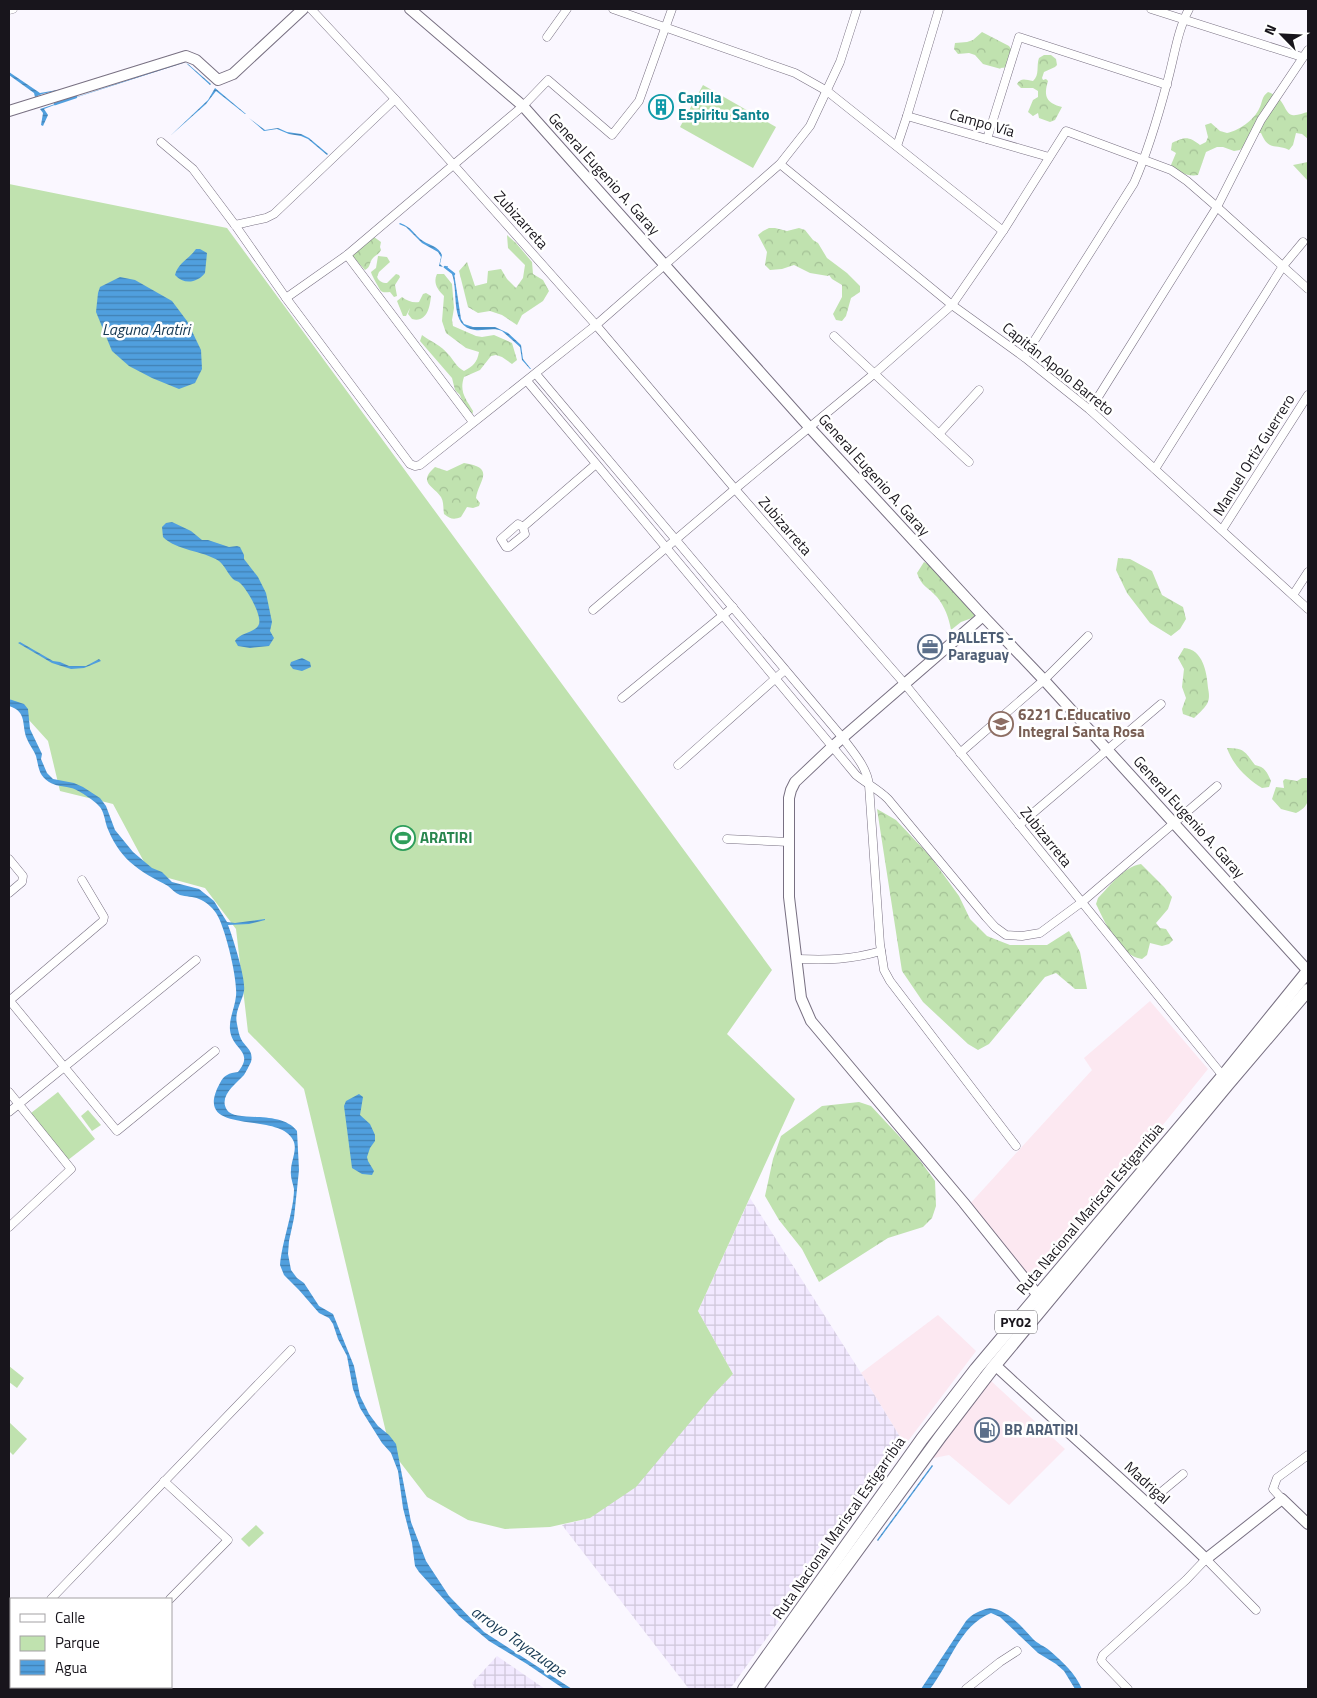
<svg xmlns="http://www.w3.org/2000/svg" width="1317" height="1698" font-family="'Titillium Web',sans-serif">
<defs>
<pattern id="industrial-grid" width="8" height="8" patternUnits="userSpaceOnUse" patternTransform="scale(1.25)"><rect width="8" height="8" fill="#f2e9ff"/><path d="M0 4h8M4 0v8" fill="none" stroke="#cfc7da"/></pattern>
<pattern id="forest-crowns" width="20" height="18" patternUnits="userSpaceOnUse" patternTransform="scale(1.25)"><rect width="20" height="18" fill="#c0e2af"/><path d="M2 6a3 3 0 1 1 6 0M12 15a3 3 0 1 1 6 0" fill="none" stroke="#a4c196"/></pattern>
<pattern id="water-rules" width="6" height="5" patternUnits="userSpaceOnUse" patternTransform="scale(1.25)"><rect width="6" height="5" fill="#509fde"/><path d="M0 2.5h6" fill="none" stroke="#4180b3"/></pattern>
</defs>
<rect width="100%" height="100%" fill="#faf7ff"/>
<!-- commercial -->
<g fill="#fce8f1">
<path d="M1150 1001 1208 1069 1033 1286 967 1207 1092 1070 1084 1058Z"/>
<path d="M938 1315 976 1351 905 1445 861 1373Z"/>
<path d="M990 1380 1065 1449 1009 1505 949 1455 929 1459Z"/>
</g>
<!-- industrial -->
<g fill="url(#industrial-grid)">
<path d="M750 1198 861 1373 905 1445 730 1689H689L562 1525 590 1518 733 1374 698 1311Z"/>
<path d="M497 1656 545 1689H475L472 1683Z"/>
</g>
<!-- green -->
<g fill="#c0e2af">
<path d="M703 85 776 127 753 168 680 127Z"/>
<path d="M9 184 227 228 772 970 727 1034 795 1099 698 1311 733 1374 713 1395 636 1487 590 1518 550 1527 505 1529 468 1520 427 1497 390 1449 304 1089 248 1032 236 929 205 888 150 873 113 804 60 791 48 741 9 698Z"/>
<path d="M58 1092 95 1139 68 1160 31 1113Z"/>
<path d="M88 1110 101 1125 92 1131 81 1116Z"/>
<path d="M9 1366 24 1378 17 1388 9 1382Z"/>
<path d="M9 1422 27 1439 13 1455 9 1451Z"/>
<path d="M256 1525 264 1533 249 1547 241 1539Z"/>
</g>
<!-- forest -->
<g fill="url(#forest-crowns)">
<path d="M982 32 1009 46 1016 56 1015 62 1011 67 1000 68 1001 69 983 64 975 55 969 53 958 54 954 49 955 43 967 42 973 40Z"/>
<path d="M1051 55 1056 59 1057 65 1055 67 1044 72 1042 78 1043 80 1046 79 1048 81C1043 97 1047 103 1062 107L1055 120 1050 122 1039 118 1038 113 1033 116 1028 112 1033 100 1038 97V91L1033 88H1021L1017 84C1021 77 1026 80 1033 81 1040 75 1036 66 1039 58L1044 55Z"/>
<path d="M1268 92C1285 97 1284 113 1292 115 1297 116 1303 113 1308 112V139L1302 134 1296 133 1293 145 1289 150C1275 143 1269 152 1261 133H1257L1240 150 1234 151 1223 147H1217L1206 152 1198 175C1188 177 1178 172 1171 165L1176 153 1171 150 1172 143C1185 137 1188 136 1200 145L1206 142 1208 137 1205 125 1211 123 1220 131 1227 133C1238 131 1254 120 1259 109 1263 102 1261 97 1268 92Z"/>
<path d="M1308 162V181L1293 165Z"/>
<path d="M769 228H775L787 231 799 228 805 230 813 240 818 243 827 258 847 273 860 286V292L851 298 846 316 842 321 836 320 833 314 842 297V285L832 279 829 275 828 276 810 273 794 265 782 269 770 270 765 265 767 252 758 235 763 231Z"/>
<path d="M507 235 516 243 532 262 533 274 543 280 549 291 543 301 522 315 517 325 502 315 490 311 478 313 468 307 459 271 467 262 475 286 487 283 488 271 501 269 507 279 516 288 523 278 525 265 508 248Z"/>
<path d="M374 237 381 242 380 247 381 250C379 254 376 255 373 258 369 262 371 267 365 270L353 257V253L360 249 363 242Z"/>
<path d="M378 256 387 257 390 262 379 272 377 277C379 281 382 283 387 283L396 274 399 275 400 277 395 285 397 296 394 297 390 292C387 292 383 293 381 291 380 290 371 274 371 272L376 268Z"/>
<path d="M437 274H444L452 284 454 308 452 320 453 326 476 336 482 337 494 335 512 343 517 360 512 364 502 357 496 355 491 356 480 370 464 377C459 392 466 399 473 411L472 416 464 406 460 395 455 390 452 378 420 341 422 335C430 341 442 346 448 354 454 360 456 367 464 371 473 366 477 363 479 352L466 348 446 333 442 321 444 296C437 289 433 283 437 274Z"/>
<path d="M426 293 431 296C430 307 427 323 412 319L408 314 410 308 406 316H403L397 301 402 297C407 301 413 303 419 302L423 294Z"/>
<path d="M464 463C497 468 478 481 476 498L480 503 479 506 473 508 467 507 461 517C454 520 450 519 444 514 443 508 444 502 441 497 434 486 417 483 435 467L447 471Z"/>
<path d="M1118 558 1130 559 1152 571 1162 595 1183 607 1186 619 1180 629 1171 636 1150 623 1127 593 1116 570Z"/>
<path d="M924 562C934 566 935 573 942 579 952 587 963 596 975 598L976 614 972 618 961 622 951 630C949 618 945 607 937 597 928 587 921 586 917 573Z"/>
<path d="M1184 648C1203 649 1207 673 1208 688 1209 693 1210 699 1207 704 1204 709 1198 714 1194 718L1183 714 1182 709 1186 698 1182 687 1184 669 1178 658Z"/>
<path d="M1227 748C1245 748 1245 752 1255 765 1265 767 1267 772 1271 781L1269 787 1262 788C1247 779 1233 765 1227 748Z"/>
<path d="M1302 778H1308C1308 794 1313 805 1296 813L1281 809 1272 799 1276 787 1284 788 1283 781 1285 779 1297 781Z"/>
<path d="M877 809 896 820 930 856 959 896 970 919 987 936 1010 945H1047L1069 931 1080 952 1087 989H1075L1056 973 1045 977 989 1044 978 1050 968 1044 923 1002 902 971Z"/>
<path d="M1141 864 1164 887 1172 897 1168 909 1156 923 1160 928 1166 929 1173 940 1169 944 1162 946 1150 943 1147 955 1142 959C1119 956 1105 922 1096 904L1098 898C1110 886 1123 867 1141 864Z"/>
<path d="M859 1102 871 1106 913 1151 935 1181 936 1206 932 1218 923 1227 888 1238 819 1282 802 1249 779 1220 765 1196 773 1159 781 1136 822 1106Z"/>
</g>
<!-- water -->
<g fill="url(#water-rules)">
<path d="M183 62 188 64 211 84 210 85 186 63H183L65 101 44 109 48 115 43 126 41 125 43 113 40 109Z"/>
<path d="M9 72 40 93 69 88 42 94 35 97 34 93 9 75Z"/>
<path d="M215 88 246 114H245L216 91 206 104 170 136 208 100Z"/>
<path d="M249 118 265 130 278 128 287 132 301 134 309 138 328 154 327 155 308 139 301 136 289 134 277 129 264 131Z"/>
<path d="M400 223C412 227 414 235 423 241 431 246 438 246 442 255L440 264 443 267 448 266 447 268 439 266 441 257 438 252 422 243 406 227 399 224Z"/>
<path d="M196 249H200L207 253 205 273C197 283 184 285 175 275 178 263 189 259 196 249Z"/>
<path d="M454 273 461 319 464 324 473 327H495L508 333 521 345 523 359 531 369H530L522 360 520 347 502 331C494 327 484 331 475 330 449 327 459 293 452 274Z"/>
<path d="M120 277 135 280 172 301 187 321 201 350 202 369 195 383 179 389 152 378 129 366 112 351 96 312 98 293 100 287Z"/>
<path d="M172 522 191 531 202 540H208L229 547 237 546 240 547 244 555V559L258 577 266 593 272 622 270 631 274 638 269 646 250 648 238 646 235 641C240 632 256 633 259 624 262 615 247 589 240 583 238 581 235 581 233 579 228 574 225 566 219 561 202 550 177 551 163 537L162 527 166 523Z"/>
<path d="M20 642 53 661 60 662 69 666H86L99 659 101 661 84 668 71 669 52 663 18 643Z"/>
<path d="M302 658 310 662 311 667 302 671 293 669 290 665 291 662Z"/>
<path d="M9 699 24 704 28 709 30 729 42 754 41 759 47 773 53 779 74 783 83 787 100 798 106 806 115 830 133 852 152 868 162 872 172 882 199 889 214 901 227 922 235 923 265 919V920L249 924 228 925C233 938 246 979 244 991 242 1002 234 1012 237 1024 238 1029 239 1035 241 1039 245 1047 254 1050 251 1062 249 1066 246 1072 244 1075 236 1084 218 1096 227 1110 235 1123 280 1109 297 1131L299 1170 294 1218 289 1241 288 1254 291 1270 297 1278 304 1283 319 1306 333 1314 354 1366 360 1396 369 1414 378 1426 389 1435 396 1444 411 1522 426 1561 449 1596 484 1632 572 1689H564L527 1664 489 1641 459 1616 419 1572 415 1566 412 1543 403 1508 398 1471 391 1453 382 1443 360 1408 353 1389 347 1356 338 1339 333 1324 329 1318 319 1313 299 1290 284 1275 280 1265C282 1241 294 1211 294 1189 293 1183 290 1177 291 1170 291 1161 298 1149 293 1140 278 1110 190 1138 220 1083 224 1075 229 1073 238 1072 255 1051 232 1050 230 1030 229 1018 235 1007 236 996 238 980 225 926 216 913 212 907 205 901 199 899 193 896 186 897 180 895 175 893 172 889 168 886 155 879 141 872 130 862 120 853 112 840 107 827 105 821 104 811 99 806 95 801 77 789 71 788 63 786 55 786 49 782 38 775 39 767 36 756 34 750 29 745 27 739 21 725 28 712 9 706Z"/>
<path d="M359 1094 363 1097 360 1115 370 1124 375 1135V1141L370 1148 367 1157 368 1161 374 1171 372 1175 362 1174 352 1168 344 1106 346 1101Z"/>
<path d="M932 1465 933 1466 878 1541 877 1540Z"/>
<path d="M990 1608C1008 1610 1021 1626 1033 1639 1038 1644 1044 1646 1049 1650 1063 1662 1075 1673 1082 1689H1075L1064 1671 1056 1664 1038 1653 1000 1617 991 1613C959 1626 950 1664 930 1689H921L966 1621C972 1614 980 1610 990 1608Z"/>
</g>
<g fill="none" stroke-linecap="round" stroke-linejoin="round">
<!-- stream -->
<g stroke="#509fde" stroke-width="2.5">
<path d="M55 104 76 97"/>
<path d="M445 267 454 274"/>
</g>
<defs>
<g id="minor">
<path d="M311 9 395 99 596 325 735 489 904 683 1223 1076"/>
<path d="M613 9 795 73 827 91 1003 231"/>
<path d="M1151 9 1302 57"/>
<path d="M9 10 13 9"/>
<path d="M547 37 567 9"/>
<path d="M907 116 1049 157"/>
<path d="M987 139 1019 37 1167 85"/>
<path d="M161 142 193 169 235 225 286 298 410 464 415 466 420 465 596 325 780 164 810 126 840 62 857 9"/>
<path d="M897 146 907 116 939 9"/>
<path d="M780 164 952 305 1024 357 1090 410 1308 609"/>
<path d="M235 225 266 218 274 214 395 99"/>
<path d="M347 255 473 422"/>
<path d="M286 298 347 255 523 106 548 80 612 135 639 101 672 9"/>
<path d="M834 336 969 462"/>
<path d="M1024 357 1134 183C1148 151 1158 117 1167 83 1174 59 1177 31 1189 9"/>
<path d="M536 374 842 737C853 752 867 767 869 785L880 944 884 970 890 981 1016 1146"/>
<path d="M527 381 856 775C867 784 878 789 888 799L986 917 995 927 1006 935 1022 936 1040 933 1082 902 1217 786"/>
<path d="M1090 410 1217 207 1261 120 1308 50"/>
<path d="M939 434 979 390"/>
<path d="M1155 469 1283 266 1303 242"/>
<path d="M518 524 523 527 525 534 509 547H506L501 539Z"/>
<path d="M523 527 596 464"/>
<path d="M1222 530 1308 395"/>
<path d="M1293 595 1308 572"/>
<path d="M593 610 735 489 875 373 952 305 1003 231 1066 131 1171 170 1187 181 1217 207 1308 289"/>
<path d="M622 698 733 607"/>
<path d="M960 753 1044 680 1088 636"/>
<path d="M678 765 785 670"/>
<path d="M1019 825 1161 704"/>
<path d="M727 839 789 842"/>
<path d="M9 859 23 876 22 882 9 893"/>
<path d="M797 959C828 960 850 960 881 951"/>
<path d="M9 1001 103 921 104 917 82 880"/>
<path d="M10 1001 117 1131 215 1051"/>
<path d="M9 1092 71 1169 9 1227"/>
<path d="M9 1112 196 960"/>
<path d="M164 1481 228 1540 170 1599"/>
<path d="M1282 1499 1273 1489 1277 1478 1308 1455"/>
<path d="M1148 1503 1183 1474"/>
<path d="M51 1599 291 1350"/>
<path d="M9 1643 11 1640"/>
<path d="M81 1689 84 1687"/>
<path d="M966 1689 1000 1662 1017 1651"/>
<path d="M1128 1689 1103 1663 1101 1660 1103 1655 1186 1580 1206 1559 1256 1610"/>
</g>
<g id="tertiary">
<path d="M410 9 523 106 810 428 983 616 1044 680 1308 971"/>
<path d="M9 111 186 56 196 60 218 80 233 74 303 9"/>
<path d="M983 616 833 746 795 782 791 790 789 798V897L801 998 811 1021 964 1203 1041 1299"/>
<path d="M995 1365C1065 1430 1138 1493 1206 1559L1282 1499 1308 1524"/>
</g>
<g id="trunk">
<path d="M744 1689 922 1439 976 1369 1223 1076 1308 971"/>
<path d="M756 1689 940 1437 995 1365 1228 1084 1308 990"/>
</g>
</defs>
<!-- minor casing -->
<use href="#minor" stroke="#787082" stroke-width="9"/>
<!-- tertiary casing -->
<use href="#tertiary" stroke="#787082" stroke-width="12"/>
<!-- trunk casing -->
<use href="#trunk" stroke="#787082" stroke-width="14"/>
<!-- minor -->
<use href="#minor" stroke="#fff" stroke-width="8"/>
<!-- tertiary -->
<use href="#tertiary" stroke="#fff" stroke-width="10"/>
<!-- trunk -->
<use href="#trunk" stroke="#fff" stroke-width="12"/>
</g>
<!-- icons -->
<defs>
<symbol id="building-ring" viewBox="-11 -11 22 22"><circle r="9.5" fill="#fff" stroke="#0f9aa8" stroke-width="1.5"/><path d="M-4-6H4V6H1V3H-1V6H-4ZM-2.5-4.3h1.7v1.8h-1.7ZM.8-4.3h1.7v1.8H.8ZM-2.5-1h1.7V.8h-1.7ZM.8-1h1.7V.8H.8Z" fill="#0f9aa8"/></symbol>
<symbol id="office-ring" viewBox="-11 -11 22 22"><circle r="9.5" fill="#fff" stroke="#5c6f8a" stroke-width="1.5"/><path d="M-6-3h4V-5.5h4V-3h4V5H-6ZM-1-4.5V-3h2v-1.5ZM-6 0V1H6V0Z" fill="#5c6f8a"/></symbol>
<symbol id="school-ring" viewBox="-11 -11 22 22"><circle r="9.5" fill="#fff" stroke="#8d6e63" stroke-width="1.5"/><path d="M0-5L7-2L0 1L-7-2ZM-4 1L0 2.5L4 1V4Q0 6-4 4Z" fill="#8d6e63"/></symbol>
<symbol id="stadium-ring" viewBox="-11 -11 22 22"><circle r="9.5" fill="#fff" stroke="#2e9e5b" stroke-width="1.5"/><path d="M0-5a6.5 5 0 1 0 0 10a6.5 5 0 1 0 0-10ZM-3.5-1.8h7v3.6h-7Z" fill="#2e9e5b"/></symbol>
<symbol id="fuel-ring" viewBox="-11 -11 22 22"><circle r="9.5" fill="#fff" stroke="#5c6f8a" stroke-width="1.5"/><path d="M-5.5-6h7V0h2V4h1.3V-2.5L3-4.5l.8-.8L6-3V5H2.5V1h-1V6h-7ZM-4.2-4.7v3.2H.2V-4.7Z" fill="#5c6f8a"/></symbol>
</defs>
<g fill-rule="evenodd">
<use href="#building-ring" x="647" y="93" width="28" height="28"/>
<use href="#office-ring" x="916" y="633" width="28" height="28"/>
<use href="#school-ring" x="987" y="710" width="28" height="28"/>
<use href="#stadium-ring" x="389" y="824" width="28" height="28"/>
<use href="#fuel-ring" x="973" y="1416" width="28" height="28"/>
</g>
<g text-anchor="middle" stroke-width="5" stroke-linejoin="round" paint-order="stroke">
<!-- shield labels -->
<rect fill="#fff" stroke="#5d5b60" stroke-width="1" x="995" y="1310.5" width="42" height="23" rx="4"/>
<g font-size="14" font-weight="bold" fill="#18151c">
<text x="1016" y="1327">PY02</text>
</g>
<!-- culture labels -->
<g font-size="15" font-weight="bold" fill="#0d838f" stroke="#fff" text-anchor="start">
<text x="678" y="103">Capilla<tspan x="678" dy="17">Espiritu Santo</tspan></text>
</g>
<!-- street labels -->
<g font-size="15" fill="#18151c" stroke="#fff">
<text transform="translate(982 123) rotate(16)" y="5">Campo Vía</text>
<text transform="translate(604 174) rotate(48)" y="5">General Eugenio A. Garay</text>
<text transform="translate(521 220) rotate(48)" y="5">Zubizarreta</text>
<text transform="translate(1058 369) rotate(39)" y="5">Capitán Apolo Barreto</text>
<text transform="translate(1254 455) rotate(-58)" y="5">Manuel Ortiz Guerrero</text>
<text transform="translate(874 475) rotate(48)" y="5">General Eugenio A. Garay</text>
<text transform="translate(785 526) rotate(49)" y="5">Zubizarreta</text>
<text transform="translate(1189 817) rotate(48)" y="5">General Eugenio A. Garay</text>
<text transform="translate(1046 837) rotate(51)" y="5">Zubizarreta</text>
<text transform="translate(1090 1209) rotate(-50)" y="5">Ruta Nacional Mariscal Estigarribia</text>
<text transform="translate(1147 1483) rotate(42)" y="5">Madrigal</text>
<text transform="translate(839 1528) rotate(-55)" y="5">Ruta Nacional Mariscal Estigarribia</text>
</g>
<!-- service labels -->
<g font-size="15" font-weight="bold" fill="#4e5e75" stroke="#fff" text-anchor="start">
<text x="948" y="643">PALLETS -<tspan x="948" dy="17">Paraguay</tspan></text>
<text x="1004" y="1435">BR ARATIRI</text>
</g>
<!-- education labels -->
<g font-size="15" font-weight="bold" fill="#785e54" stroke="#fff" text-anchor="start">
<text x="1018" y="720">6221 C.Educativo<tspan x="1018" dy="17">Integral Santa Rosa</tspan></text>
</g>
<!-- leisure labels -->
<g font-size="15" font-weight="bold" fill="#27864d" stroke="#fff" text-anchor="start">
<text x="420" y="843">ARATIRI</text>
</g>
<!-- water labels -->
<g font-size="16" font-style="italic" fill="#183a54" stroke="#fff">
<text x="146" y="335">Laguna Aratiri</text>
<text transform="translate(519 1641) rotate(35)" y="6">arroyo Tayazuape</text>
</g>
</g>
<!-- border -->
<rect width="1317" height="1698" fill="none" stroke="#18151c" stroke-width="20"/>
<!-- legend -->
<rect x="10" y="1598" width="162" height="90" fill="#ffffff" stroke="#a3a1a4"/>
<rect x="20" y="1614" width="25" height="8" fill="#ffffff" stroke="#a3a1a4"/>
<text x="55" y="1623" font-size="15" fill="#18151c">Calle</text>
<rect x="20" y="1636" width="25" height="15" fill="#c0e2af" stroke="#a3a1a4"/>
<text x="55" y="1648" font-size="15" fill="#18151c">Parque</text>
<rect x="20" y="1660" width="25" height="15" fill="url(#water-rules)" stroke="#a3a1a4"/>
<text x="55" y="1673" font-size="15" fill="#18151c">Agua</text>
<!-- north arrow -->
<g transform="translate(1282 35) rotate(294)" stroke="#ffffff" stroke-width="4" paint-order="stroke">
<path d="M0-4L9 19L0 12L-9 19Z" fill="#18151c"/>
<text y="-8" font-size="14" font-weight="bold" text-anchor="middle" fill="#18151c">N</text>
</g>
</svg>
